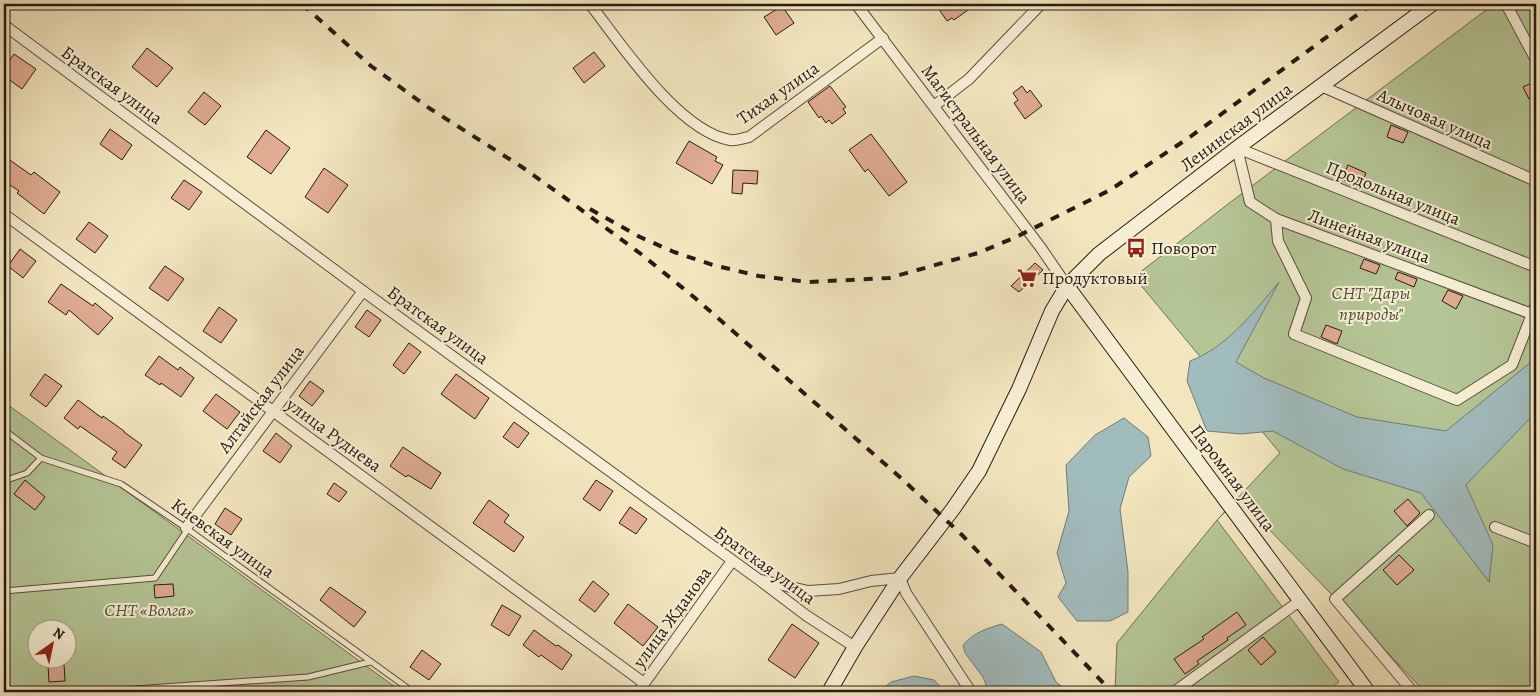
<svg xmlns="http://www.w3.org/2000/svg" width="1540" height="696" font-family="Alegreya,serif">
<rect width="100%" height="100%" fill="#f3e6bf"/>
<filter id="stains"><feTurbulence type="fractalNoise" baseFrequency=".004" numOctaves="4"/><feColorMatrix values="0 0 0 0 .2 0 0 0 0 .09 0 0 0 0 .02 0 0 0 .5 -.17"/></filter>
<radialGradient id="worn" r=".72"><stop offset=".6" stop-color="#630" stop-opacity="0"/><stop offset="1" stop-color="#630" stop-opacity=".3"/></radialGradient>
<!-- green -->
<g fill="#b5c696" stroke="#6e7055" fill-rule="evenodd">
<path d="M1494 4H1536V692H1425L1239 498 1217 520 1339 682 1327 692H1115L1117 643 1217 520 1280 453 1134 277 1232 201Z"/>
<path d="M4 402 402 692H4ZM38 628H68V658H38Z"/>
</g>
<!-- water -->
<g fill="#a1bcbd" stroke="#707c79">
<path d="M1279 282 1236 362 1264 378 1357 417 1446 431 1531 362 1536 356V412L1466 485 1493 545 1489 582 1421 493 1343 469 1273 431 1241 434 1207 431 1187 381 1190 361C1226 348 1255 311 1279 282Z"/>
<path d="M1124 418 1148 437 1151 456 1129 477 1120 509 1128 572V612L1110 621H1077L1058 597 1066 583 1057 553 1069 511 1066 465 1095 435Z"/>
<path d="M1002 624 1041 652 1056 682 1069 692H1050L1045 689 1040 692H989L983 677 965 653 963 645C975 632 985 629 1002 624Z"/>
<path d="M914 676 934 680 945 692H879L891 682Z"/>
</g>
<!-- building -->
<g fill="#e0ac92" stroke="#261b14">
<path d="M944 4H963L968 10 954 20 952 18 947 21 938 8Z"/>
<path d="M782 6 794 23 776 35 764 17Z"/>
<path d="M147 48 173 68 157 87 132 67Z"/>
<path d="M594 52 605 66 584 83 573 68Z"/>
<path d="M14 54 36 69 22 89 4 76V68Z"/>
<path d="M1536 81V95L1529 99 1523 87Z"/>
<path d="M830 86 846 107 843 109 846 113 832 124 829 120 826 123 821 116 819 118 808 102Z"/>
<path d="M1022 86 1027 93 1030 90 1042 106 1025 119 1014 103 1018 100 1013 93Z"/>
<path d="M204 92 221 106 205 125 188 112Z"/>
<path d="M1391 125 1408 132 1403 143 1387 137Z"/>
<path d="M110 129 132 145 122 160 100 144Z"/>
<path d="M266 130 290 148 271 174 247 157Z"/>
<path d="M871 134 907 182 889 196 868 169 865 172 849 150Z"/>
<path d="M689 141 717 157 715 161 723 165 712 184 676 163Z"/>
<path d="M4 156 31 175 34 172 60 192 44 214 17 193 19 191 4 181Z"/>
<path d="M1348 165 1366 173 1360 187 1342 179Z"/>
<path d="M324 168 348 185 328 213 305 197Z"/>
<path d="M733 170 758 171 757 184 743 183 742 194 732 193Z"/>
<path d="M184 180 202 192 189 210 171 198Z"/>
<path d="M89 222 108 236 95 253 76 239Z"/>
<path d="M20 249 36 261 23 278 8 266Z"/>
<path d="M1364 259 1380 265 1376 274 1360 268Z"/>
<path d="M1035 263 1043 270 1019 292 1011 286Z"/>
<path d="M165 266 184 279 168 301 149 288Z"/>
<path d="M1398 272 1417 279 1414 287 1395 279Z"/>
<path d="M61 284 93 306 95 303 113 318 98 335 69 310 66 315 48 302Z"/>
<path d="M1448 290 1463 296 1456 309 1442 301Z"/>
<path d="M219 307 237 320 221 343 203 331Z"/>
<path d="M367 310 381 320 369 337 355 327Z"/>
<path d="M1326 325 1342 331 1337 344 1321 337Z"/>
<path d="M409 343 421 352 404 374 393 365Z"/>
<path d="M159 356 178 370 180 367 194 378 181 397 161 383 160 385 145 375Z"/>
<path d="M45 374 62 386 46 407 30 395Z"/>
<path d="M456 374 489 398 475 419 441 394Z"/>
<path d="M310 381 324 391 312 406 299 396Z"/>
<path d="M216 394 240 412 227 429 203 411Z"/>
<path d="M78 400 102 418 103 416 124 431V432L142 445 125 468 112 459 117 452 80 426 78 429 64 418Z"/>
<path d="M514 422 529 433 518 448 503 437Z"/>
<path d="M276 433 292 446 280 463 263 451Z"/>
<path d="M403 447 441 473 431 489 408 475 406 477 390 466Z"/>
<path d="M25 480 45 497 35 510 14 494Z"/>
<path d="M596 480 613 491 600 511 583 499Z"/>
<path d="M334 483 347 492 339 502 327 494Z"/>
<path d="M1408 499 1420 513 1407 526 1394 511Z"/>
<path d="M489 500 509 515 504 522 524 537 514 552 473 523Z"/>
<path d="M630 507 647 519 636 534 619 523Z"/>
<path d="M225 508 242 519 231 535 215 524Z"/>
<path d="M1399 555 1414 570 1397 585 1383 570Z"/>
<path d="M593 581 609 594 595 612 579 600Z"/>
<path d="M173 584 174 596 155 598 154 585Z"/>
<path d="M330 587 366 612 354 627 320 600Z"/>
<path d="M628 604 658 627 643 646 614 623Z"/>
<path d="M502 605 521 616 509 636 491 625Z"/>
<path d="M1237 612 1246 625 1227 638 1228 640 1197 661 1199 664 1185 674 1174 659 1204 639 1202 637Z"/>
<path d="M792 624 819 643 795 678 768 660Z"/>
<path d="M534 630 556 646 558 645 572 655 562 670 541 655 539 657 523 645Z"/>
<path d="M1263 637 1276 652 1261 665 1248 650Z"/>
<path d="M422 650 441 664 429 680 410 667Z"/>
<path d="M64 663 65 681 49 682 48 665Z"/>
</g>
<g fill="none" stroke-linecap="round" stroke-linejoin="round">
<defs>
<g id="lane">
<path d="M4 430 41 458 121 484 186 528 413 692"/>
<path d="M4 481 27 473 41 458"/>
<path d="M4 591 155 578 188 529"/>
<path d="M92 692 308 677 370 662"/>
</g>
<g id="street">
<path d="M590 4C621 44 678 131 730 140 736 141 743 138 749 137L883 38"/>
<path d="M856 4 1041 248 1067 286"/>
<path d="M1506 4 1536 60"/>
<path d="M4 25 363 291 758 579 807 616 855 647"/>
<path d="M1321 86 1536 181"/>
<path d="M934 106 969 79 1041 4"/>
<path d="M1237 148 1250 202 1276 219 1532 314"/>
<path d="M1237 148 1536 267"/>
<path d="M4 214 644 683"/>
<path d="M1276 219 1278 241 1306 298 1294 334 1457 400 1512 365 1536 304"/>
<path d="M1495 527 1536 543"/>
<path d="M186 528 363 291"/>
<path d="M761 580 808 591 839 589 871 581 900 578 906 593 971 692"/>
<path d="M638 692 732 561"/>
<path d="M1174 692 1301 600"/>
<path d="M1413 692 1335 599 1429 515"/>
</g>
<g id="secondary">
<path d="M1067 286 1368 692"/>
<path d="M829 692 855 647 900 578 953 509 979 471 1019 389 1052 311 1067 286 1099 254 1237 148 1432 4"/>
</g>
</defs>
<!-- lane casing -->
<use href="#lane" stroke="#594e3f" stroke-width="7"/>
<!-- street casing -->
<use href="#street" stroke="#594e3f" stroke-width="12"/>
<!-- secondary casing -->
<use href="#secondary" stroke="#261b14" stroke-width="16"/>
<!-- lane -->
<use href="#lane" stroke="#f7efd5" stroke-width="5"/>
<!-- street -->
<use href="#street" stroke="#f7efd5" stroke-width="10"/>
<!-- secondary -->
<use href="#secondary" stroke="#f7efd5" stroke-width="14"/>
<!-- rail -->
<g stroke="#261b14" stroke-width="4" stroke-dasharray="9 9" stroke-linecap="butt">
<path d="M302 4 371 66 429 108 522 167 564 197 641 254 695 298 901 478 962 535 1112 692"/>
<path d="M590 209 640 237 674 252 713 265 759 276 808 282 889 278 978 253 1016 237 1110 190 1190 137 1372 4"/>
</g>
</g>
<!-- icons -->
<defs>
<symbol id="bus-bare" viewBox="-9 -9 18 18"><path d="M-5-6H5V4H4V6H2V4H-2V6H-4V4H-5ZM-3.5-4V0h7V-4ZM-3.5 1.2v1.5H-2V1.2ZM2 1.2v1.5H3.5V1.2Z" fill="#8f2418" stroke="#f7efd5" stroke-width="2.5" paint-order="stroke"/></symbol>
<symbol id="supermarket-bare" viewBox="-9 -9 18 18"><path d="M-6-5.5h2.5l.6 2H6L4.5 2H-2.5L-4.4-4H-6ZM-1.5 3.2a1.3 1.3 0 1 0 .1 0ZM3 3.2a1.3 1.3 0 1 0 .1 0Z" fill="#8f2418" stroke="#f7efd5" stroke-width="2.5" paint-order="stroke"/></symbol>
</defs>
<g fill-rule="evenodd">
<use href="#bus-bare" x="1122" y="234" width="28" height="28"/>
<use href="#supermarket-bare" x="1013" y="264" width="28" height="28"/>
</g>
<g text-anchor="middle" stroke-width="4" stroke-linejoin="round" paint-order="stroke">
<!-- street labels -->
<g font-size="18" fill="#261b14" stroke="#f7efd5">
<text transform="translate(112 85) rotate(36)" y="6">Братская улица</text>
<text transform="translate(778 93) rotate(-35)" y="6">Тихая улица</text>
<text transform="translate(1435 119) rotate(24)" y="6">Алычовая улица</text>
<text transform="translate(1236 127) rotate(-37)" y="6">Ленинская улица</text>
<text transform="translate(976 134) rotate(53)" y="6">Магистральная улица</text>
<text transform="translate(1393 193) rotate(22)" y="6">Продольная улица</text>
<text transform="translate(1369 236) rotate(20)" y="6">Линейная улица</text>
<text transform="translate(438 325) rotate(36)" y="6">Братская улица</text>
<text transform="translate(261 399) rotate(-53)" y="6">Алтайская улица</text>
<text transform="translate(334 435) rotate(36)" y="6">улица Руднева</text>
<text transform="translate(1233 478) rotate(53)" y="6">Паромная улица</text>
<text transform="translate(223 538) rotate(36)" y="6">Киевская улица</text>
<text transform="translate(765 565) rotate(36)" y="6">Братская улица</text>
<text transform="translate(672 617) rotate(-54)" y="6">улица Жданова</text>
</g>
<!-- poi labels -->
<g font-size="18" fill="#261b14" stroke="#f7efd5" text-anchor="start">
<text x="1151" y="254">Поворот</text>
<text x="1042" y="284">Продуктовый</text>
</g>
<!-- park labels -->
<g font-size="18" font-style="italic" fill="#514e3b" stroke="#f7efd5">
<text x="1371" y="299">СНТ "Дары<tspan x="1371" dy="21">природы"</tspan></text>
<text x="149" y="616">СНТ «Волга»</text>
</g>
</g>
<!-- margin -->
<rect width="1540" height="696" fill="none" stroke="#f3e6bf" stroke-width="20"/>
<rect x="5" y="5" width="1530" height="686" fill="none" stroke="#261b14" stroke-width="2.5"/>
<rect x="10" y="10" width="1520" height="676" fill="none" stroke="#261b14"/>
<!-- north arrow -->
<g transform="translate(52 644) rotate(33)"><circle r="24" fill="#f7efd5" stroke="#a39a88"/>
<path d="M0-4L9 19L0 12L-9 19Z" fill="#8f2418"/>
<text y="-8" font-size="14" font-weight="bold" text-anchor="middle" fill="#261b14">N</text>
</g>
<rect width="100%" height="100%" filter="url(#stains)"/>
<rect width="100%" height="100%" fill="url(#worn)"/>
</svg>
